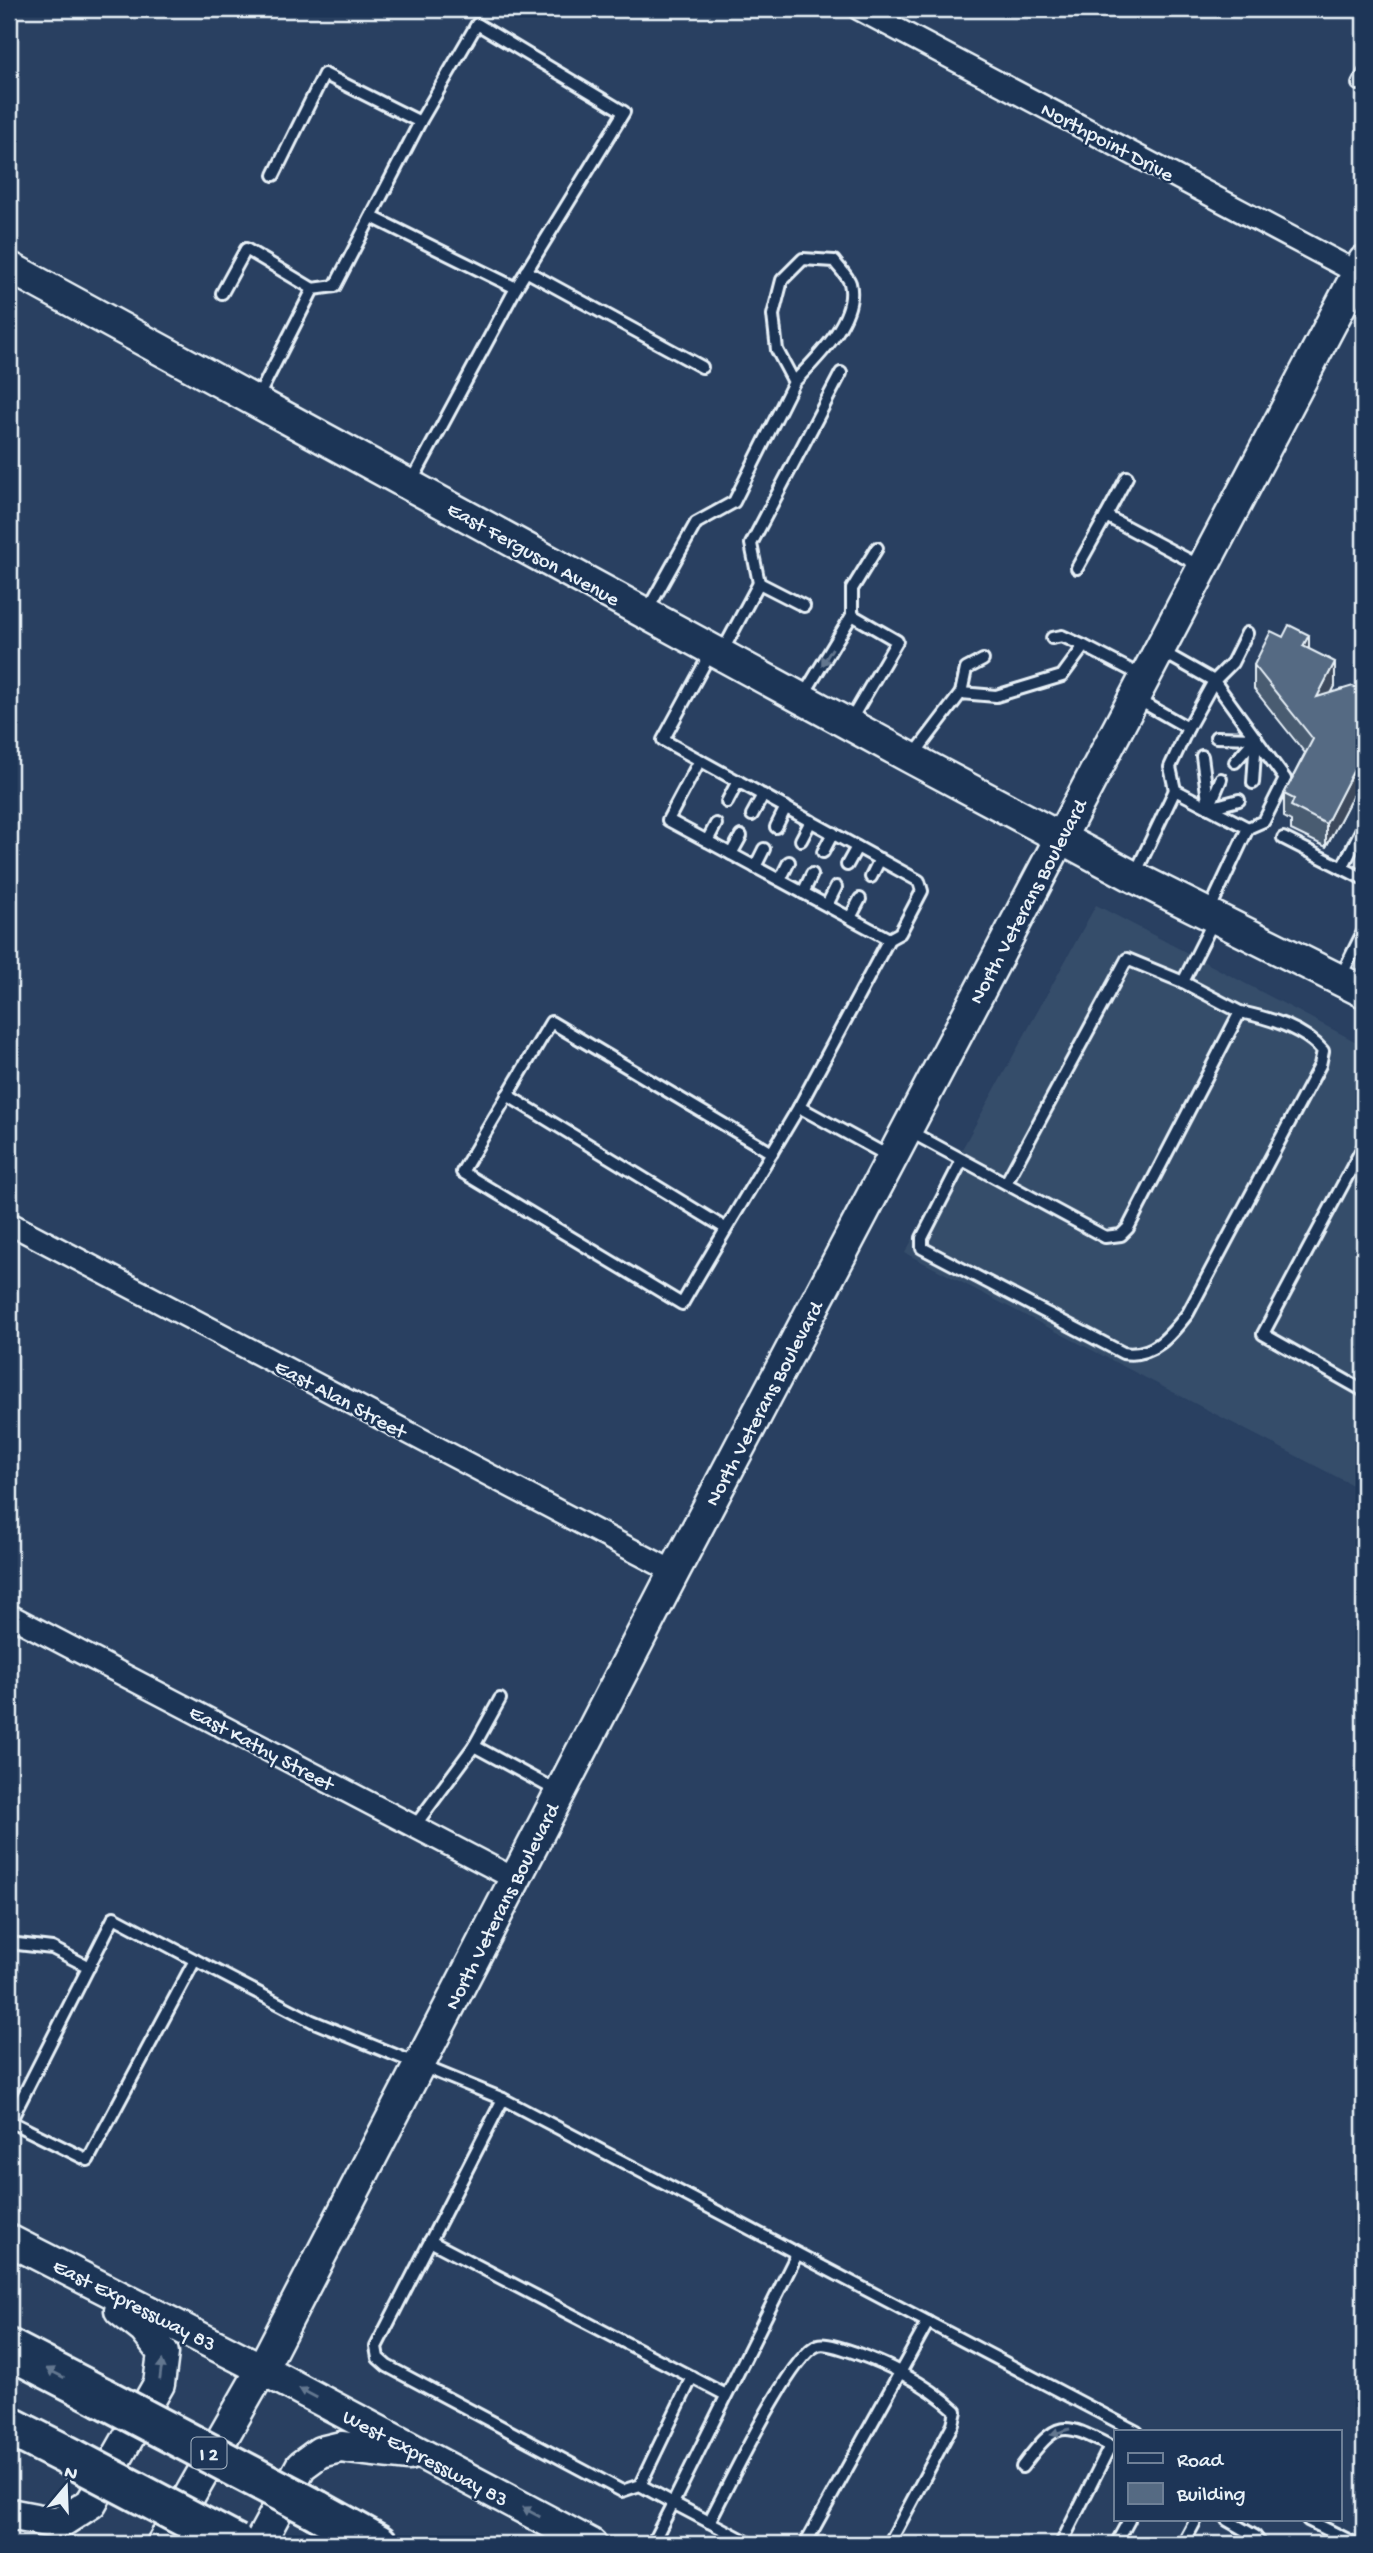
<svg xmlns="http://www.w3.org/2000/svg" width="1373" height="2553" font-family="'Gochi Hand',sans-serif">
<rect width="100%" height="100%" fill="#294061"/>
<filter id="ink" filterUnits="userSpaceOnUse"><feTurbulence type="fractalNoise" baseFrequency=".0143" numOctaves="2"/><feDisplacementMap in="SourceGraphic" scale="14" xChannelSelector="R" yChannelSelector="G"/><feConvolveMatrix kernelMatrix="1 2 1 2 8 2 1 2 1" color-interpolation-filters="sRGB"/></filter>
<g filter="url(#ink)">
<!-- built -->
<path fill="#364d6b" d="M1096 905 1364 1046V1491L905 1253Z"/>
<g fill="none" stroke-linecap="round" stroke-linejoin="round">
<defs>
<g id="lane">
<path d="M1358 84 1364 73"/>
<path d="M274 175 324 74 420 122"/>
<path d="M526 271 702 367"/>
<path d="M222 293 246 249 313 289"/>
<path d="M257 399 313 289 335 286 420 122 477 24 624 112 516 288 372 217"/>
<path d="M1127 477 1106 516 1200 566"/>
<path d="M411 483 516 288"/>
<path d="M1077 568 1106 516"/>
<path d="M759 583 751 544 841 373"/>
<path d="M647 611 696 523 734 502 794 382 777 350 773 315 782 280 803 259 834 261C838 267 848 276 850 283 859 319 815 360 794 382"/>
<path d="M1247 633 1232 663 1214 681 1285 779 1264 821 1248 828"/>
<path d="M1052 638 1062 636 1084 646"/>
<path d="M711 652 663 740 919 881 922 891 900 933 889 939 799 1107 890 1157"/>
<path d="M722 652 759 583 804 606"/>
<path d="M961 693 966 669 983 660"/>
<path d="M803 696 852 615V589L877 548"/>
<path d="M1137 699 1188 728 1214 681 1161 651"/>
<path d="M849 723 897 641 852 615"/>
<path d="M1216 737 1256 738"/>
<path d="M913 756 961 693 996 696 1062 676 1084 646 1144 677"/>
<path d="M1202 756 1209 808"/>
<path d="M700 760 668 820 889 939"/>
<path d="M1235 762 1256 738"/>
<path d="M1253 783 1256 738"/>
<path d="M1175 790 1170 767 1188 728"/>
<path d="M727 802 738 781"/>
<path d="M1210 805 1221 779"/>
<path d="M1209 808 1239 800"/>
<path d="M752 815 763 795"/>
<path d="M776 827 786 807"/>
<path d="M1283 838 1364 879"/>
<path d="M801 840 811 821"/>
<path d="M707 841 716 824"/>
<path d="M823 852 833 833"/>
<path d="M731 854 741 836"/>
<path d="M847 865 857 847"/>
<path d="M755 867 764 849"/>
<path d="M1342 868 1364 825"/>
<path d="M1135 874 1175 790 1248 828 1209 911"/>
<path d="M871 877 880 859"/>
<path d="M780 880 789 862"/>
<path d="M803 893 812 874"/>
<path d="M827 905 836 887"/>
<path d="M850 918 860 899"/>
<path d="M1340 978 1364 930"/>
<path d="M507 1095 725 1228"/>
<path d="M909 1131 1105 1237 1121 1235 1128 1228 1240 1012 1183 982 1215 918"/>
<path d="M1364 1145 1263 1334 1364 1391"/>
<path d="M772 1153 551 1022 462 1172 682 1304C720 1238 760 1173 799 1107"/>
<path d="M962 1160 922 1238V1248L1123 1353C1153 1358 1171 1335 1188 1313L1320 1065 1323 1051C1304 1028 1269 1018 1240 1012"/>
<path d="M1006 1183 1127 959 1183 982"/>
<path d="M474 1746 557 1791"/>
<path d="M414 1827 474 1746 500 1699"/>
<path d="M9 1943 52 1948 89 1967"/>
<path d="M195 1960 312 2021 503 2099 1137 2432"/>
<path d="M503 2099 376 2347 378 2358 387 2366 622 2491 640 2485 673 2503 797 2254"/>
<path d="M9 2121 88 2160 195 1960 114 1917 10 2122"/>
<path d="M430 2241 726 2395"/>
<path d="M1022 2467C1059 2417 1063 2422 1116 2449"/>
<path d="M640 2485 692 2377"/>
<path d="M1227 2520 1255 2536 1261 2544"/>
<path d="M1308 2520 1356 2544"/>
<path d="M709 2522C726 2491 790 2354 818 2345 830 2340 890 2366 903 2374 922 2384 940 2396 956 2411L953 2424 889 2544"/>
<path d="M652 2544 673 2503 751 2544"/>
<path d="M805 2544 928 2322"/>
<path d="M1061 2544 1110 2446"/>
<path d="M1116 2544 1129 2520"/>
<path d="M1183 2544 1196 2520"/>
</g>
<g id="street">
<path d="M859 9 1358 273"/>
<path d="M9 1223 674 1572"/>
<path d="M9 1615 515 1879"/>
</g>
<g id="secondary">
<path d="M9 267 911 758 1134 877 1364 992"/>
<path d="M9 2240 262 2369 591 2544"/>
<path d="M9 2514 51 2522 63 2521 91 2503 159 2384 163 2353 144 2329 120 2310"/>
<path d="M162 2544 262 2369 674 1572 1364 261"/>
<path d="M259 2544 301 2466 320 2452 341 2447 409 2455"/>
</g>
<g id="highway">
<path d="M9 2349 102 2397"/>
<path d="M9 2426 74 2459"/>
<path d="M317 2510 378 2544"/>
</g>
</defs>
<!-- lane casing -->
<use href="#lane" stroke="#e8f1f8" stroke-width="16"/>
<!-- street casing -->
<use href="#street" stroke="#e8f1f8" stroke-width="26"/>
<!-- secondary casing -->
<use href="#secondary" stroke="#e8f1f8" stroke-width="35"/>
<!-- highway casing -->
<use href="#highway" stroke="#e8f1f8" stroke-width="44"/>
<!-- lane -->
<use href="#lane" stroke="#1d3557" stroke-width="10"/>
<!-- street -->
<use href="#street" stroke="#1d3557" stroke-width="21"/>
<!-- secondary -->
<use href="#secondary" stroke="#1d3557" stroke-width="30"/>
<!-- highway -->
<use href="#highway" stroke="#1d3557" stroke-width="38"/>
<defs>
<g id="highway-bridge">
<path d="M102 2397 317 2510"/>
<path d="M74 2459 236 2544"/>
</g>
</defs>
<!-- highway-bridge casing -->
<use href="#highway-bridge" stroke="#e8f1f8" stroke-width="44" stroke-linecap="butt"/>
<!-- highway-bridge -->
<use href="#highway-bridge" stroke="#1d3557" stroke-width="38"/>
</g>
<!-- wall -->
<path fill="#495b71" stroke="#e8f1f8" stroke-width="2" d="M1309 649 1335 686 1331 693 1364 692V774L1326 847 1291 830V821L1284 817V794L1305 753 1254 689V665Z"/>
<!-- shaded-wall -->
<g fill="#3c4a5c" stroke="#e8f1f8" stroke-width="2">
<path d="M1309 635V659L1303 646Z"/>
<path d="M1335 662V686L1317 721V697Z"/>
<path d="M1364 750V774L1326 847V824Z"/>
</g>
<!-- building -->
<path fill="#556a83" stroke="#e8f1f8" stroke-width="2" d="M1289 625 1309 635 1303 646 1335 662 1317 697 1353 686 1364 692V750L1326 824 1291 806 1294 799 1284 794 1313 739 1254 665 1271 631 1283 637Z"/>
<!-- one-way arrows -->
<defs><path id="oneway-solid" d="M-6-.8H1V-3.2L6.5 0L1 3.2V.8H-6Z" transform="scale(1.75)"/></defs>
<g fill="#64778f">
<use href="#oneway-solid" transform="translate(827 657) rotate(121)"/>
<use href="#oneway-solid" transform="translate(161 2370) rotate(-83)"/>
<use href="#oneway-solid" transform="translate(55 2373) rotate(-153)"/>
<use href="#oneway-solid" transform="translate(308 2393) rotate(-152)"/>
<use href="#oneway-solid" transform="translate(1060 2432) rotate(163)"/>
<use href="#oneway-solid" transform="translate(531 2512) rotate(-152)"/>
</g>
</g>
<g text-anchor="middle" stroke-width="5" stroke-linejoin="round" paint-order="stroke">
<!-- shield labels -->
<rect fill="#1d3557" stroke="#abb9c8" stroke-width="2" x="191.5" y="2437.5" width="35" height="31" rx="5"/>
<g font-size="19" font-weight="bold" fill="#e8f1f8">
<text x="209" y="2460">I 2</text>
</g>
<!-- street labels -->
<g font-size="21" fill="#e8f1f8" stroke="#1d3557">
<text transform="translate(1108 141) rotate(28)" y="7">Northpoint Drive</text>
<text transform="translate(534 553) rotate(29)" y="7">East Ferguson Avenue</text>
<text transform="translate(1027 901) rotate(-62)" y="7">North Veterans Boulevard</text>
<text transform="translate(341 1398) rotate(28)" y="7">East Alan Street</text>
<text transform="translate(763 1403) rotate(-62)" y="7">North Veterans Boulevard</text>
<text transform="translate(262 1747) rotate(28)" y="7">East Kathy Street</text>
<text transform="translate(501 1906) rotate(-63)" y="7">North Veterans Boulevard</text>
<text transform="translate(135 2304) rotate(27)" y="7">East Expressway 83</text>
<text transform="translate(426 2457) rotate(28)" y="7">West Expressway 83</text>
</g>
</g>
<!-- margin -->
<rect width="1373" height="2553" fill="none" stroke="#1d3557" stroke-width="35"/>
<rect x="18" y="18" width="1338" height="2518" fill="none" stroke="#e8f1f8" stroke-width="2.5" filter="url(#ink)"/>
<!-- legend -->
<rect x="1114" y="2430" width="228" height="91" fill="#1d3557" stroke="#6e8097" stroke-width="2"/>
<rect x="1128" y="2453" width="35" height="10" fill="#1d3557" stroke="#6e8097" stroke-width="2"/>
<text x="1177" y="2466" font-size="21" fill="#e8f1f8">Road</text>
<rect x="1128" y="2483" width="35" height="21" fill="#556a83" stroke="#6e8097" stroke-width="2"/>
<text x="1177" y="2500" font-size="21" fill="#e8f1f8">Building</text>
<!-- north arrow -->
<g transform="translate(66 2487) rotate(19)" stroke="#1d3557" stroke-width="5" paint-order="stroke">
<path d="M0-5L12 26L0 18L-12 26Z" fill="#e8f1f8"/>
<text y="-10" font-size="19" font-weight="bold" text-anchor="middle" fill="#e8f1f8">N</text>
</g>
</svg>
